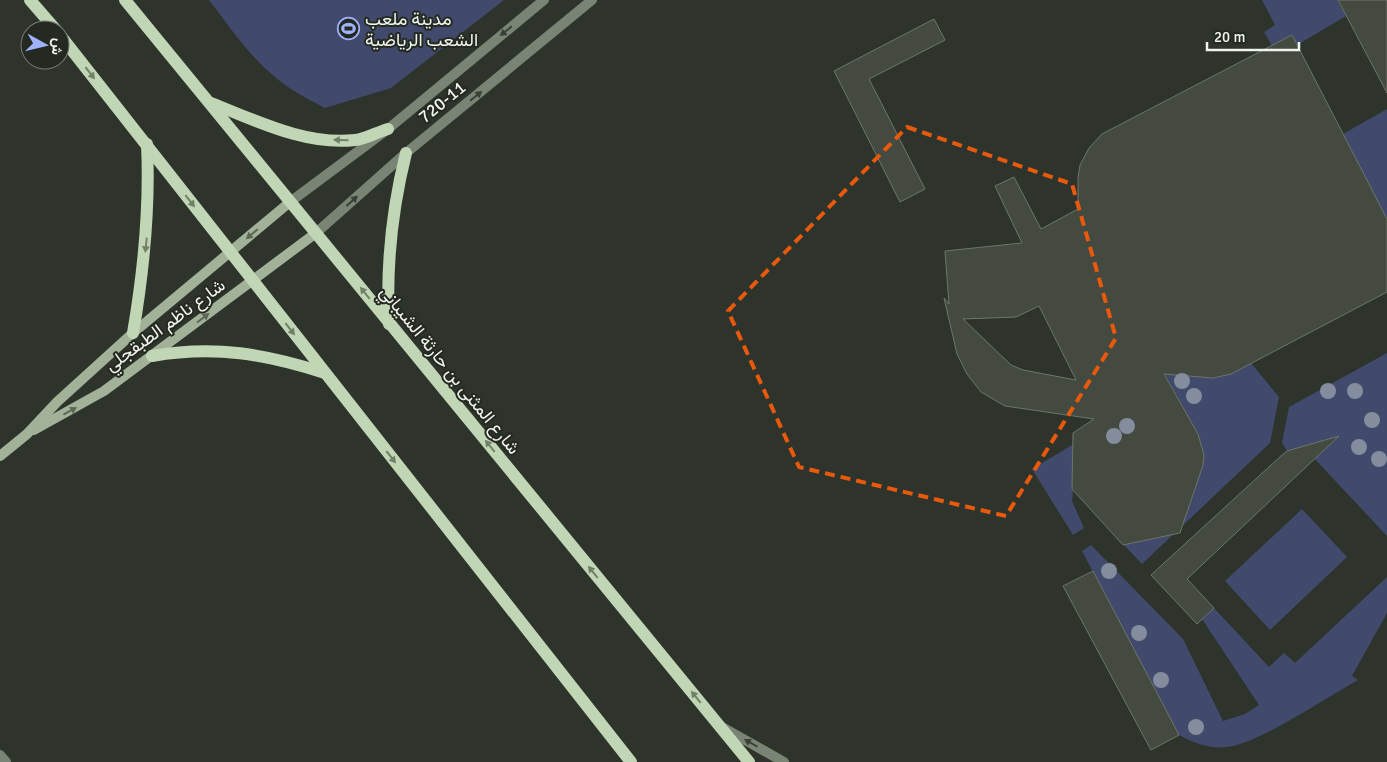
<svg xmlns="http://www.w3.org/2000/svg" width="1387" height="762" font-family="Signika,Vazirmatn,sans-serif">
<rect width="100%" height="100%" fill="#2e342b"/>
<!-- green -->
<g fill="#414a6d">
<path d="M209 0H504L391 88 325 108C308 99 290 90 275 77 249 56 229 26 209 0Z"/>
<path d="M1262 0H1337L1346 16 1297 45 1292 35 1272 46 1264 32 1275 25Z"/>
<path d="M1387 109V219L1343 134Z"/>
<path d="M1387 353V536L1312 456 1287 451 1282 443 1289 407Z"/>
<path d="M1157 360 1213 378 1231 374 1251 363 1279 397 1270 443 1142 564 1124 545 1194 484 1203 465 1204 455 1198 434Z"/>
<path d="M1129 411 1074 480 1072 501 1084 528 1073 535 1032 469Z"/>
<path d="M1302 509 1347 557 1270 630 1225 581Z"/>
<path d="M1091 545 1183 639 1223 721 1245 714 1259 705 1202 619 1214 608 1269 667 1284 653 1295 663 1387 577V613L1352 676 1358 680C1327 697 1258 744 1227 747 1209 749 1194 743 1179 735L1082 551Z"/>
</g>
<!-- building -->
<g fill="#444a40" stroke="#6e756a" fill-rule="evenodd">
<path d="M1338 0H1387V93Z"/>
<path d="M934 19 945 40 869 79 925 189 900 202 834 71Z"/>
<path d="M1292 35 1387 219V292L1231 374 1213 378 1164 374 1198 434 1204 455 1203 465 1180 533 1123 545 1072 489 1073 433 1094 419 1005 406 981 392 967 374 957 354 944 298 949 304 945 251 1022 243 995 186 1014 177 1041 229 1078 209V178L1080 165 1089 148 1102 134ZM1039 306 1076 380 1023 370 1011 365 963 319 1016 317Z"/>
<path d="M1339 436 1187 579 1214 608 1197 624 1151 575 1282 455 1287 451Z"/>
<path d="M1093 571 1179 735 1151 750 1063 586Z"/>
</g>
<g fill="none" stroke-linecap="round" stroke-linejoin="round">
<!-- minor -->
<g stroke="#798474" stroke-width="10">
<path d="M290 202 388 129 544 0"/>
<path d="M316 233 406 153 592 0"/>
<path d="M722 727 784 762"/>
<path d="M0 755 6 762"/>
</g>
<!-- secondary -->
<g stroke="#a1b298" stroke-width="10">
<path d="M34 430 104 391 316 233"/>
<path d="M0 456 27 434 57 402 133 333 290 202"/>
</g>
<!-- primary -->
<g stroke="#c0d6b4" stroke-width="12">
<path d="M30 0 56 30"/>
<path d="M125 0 749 762"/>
<path d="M60 35 631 762"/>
<path d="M211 103C255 120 306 146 355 140 366 139 377 132 388 129"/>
<path d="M389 324C386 266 392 209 406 153"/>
<path d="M133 333C144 269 150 208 147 144"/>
<path d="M152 356C215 345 266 354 325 373"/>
</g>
</g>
<!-- trees -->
<g fill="#848d9e">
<circle cx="1182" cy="381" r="8"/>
<circle cx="1328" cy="391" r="8"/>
<circle cx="1355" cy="391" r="8"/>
<circle cx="1194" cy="396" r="8"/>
<circle cx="1372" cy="420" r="8"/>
<circle cx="1127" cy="426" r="8"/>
<circle cx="1114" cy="436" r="8"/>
<circle cx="1359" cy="447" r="8"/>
<circle cx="1379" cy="459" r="8"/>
<circle cx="1109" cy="571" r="8"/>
<circle cx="1139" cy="633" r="8"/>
<circle cx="1161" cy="680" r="8"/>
<circle cx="1196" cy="727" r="8"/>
</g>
<!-- one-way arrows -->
<defs><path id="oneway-solid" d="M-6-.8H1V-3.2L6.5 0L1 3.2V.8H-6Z" transform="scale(1.25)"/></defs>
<g fill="#394036">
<use href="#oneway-solid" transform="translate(506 31) rotate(141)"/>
<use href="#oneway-solid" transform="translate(476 96) rotate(-39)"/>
<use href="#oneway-solid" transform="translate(352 201) rotate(-42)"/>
<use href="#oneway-solid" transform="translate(751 743) rotate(-150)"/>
</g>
<g fill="#72806a">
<use href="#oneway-solid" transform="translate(90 73) rotate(52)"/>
<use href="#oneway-solid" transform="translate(341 140) rotate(-179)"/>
<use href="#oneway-solid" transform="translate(190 201) rotate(52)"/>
<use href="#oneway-solid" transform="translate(146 245) rotate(96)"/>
<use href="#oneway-solid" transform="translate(365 293) rotate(-129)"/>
<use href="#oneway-solid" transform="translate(290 329) rotate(52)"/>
<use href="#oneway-solid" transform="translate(490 446) rotate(-129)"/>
<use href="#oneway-solid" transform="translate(391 457) rotate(52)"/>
<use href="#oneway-solid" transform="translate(593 572) rotate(-129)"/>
<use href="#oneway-solid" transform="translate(696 697) rotate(-129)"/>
</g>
<g fill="#5c6757">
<use href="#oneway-solid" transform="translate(252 234) rotate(140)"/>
<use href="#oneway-solid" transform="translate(203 318) rotate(-37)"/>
<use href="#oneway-solid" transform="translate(70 411) rotate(-28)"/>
</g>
<!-- marked area -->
<path fill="none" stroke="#e8590c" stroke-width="4" stroke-dasharray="10 6" stroke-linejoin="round" d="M907 127 1072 184 1116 338 1006 516 799 467 728 311Z"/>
<!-- icons -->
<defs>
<symbol id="stadium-ring" viewBox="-11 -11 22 22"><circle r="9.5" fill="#242a21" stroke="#9fb3fd" stroke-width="1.5"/><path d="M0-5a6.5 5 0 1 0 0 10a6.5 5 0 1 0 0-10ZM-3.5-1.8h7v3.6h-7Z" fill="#9fb3fd"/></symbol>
</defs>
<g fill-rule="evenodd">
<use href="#stadium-ring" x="336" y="16" width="25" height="25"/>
</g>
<g text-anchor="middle" stroke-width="4" stroke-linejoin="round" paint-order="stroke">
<!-- poi labels -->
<g font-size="18" fill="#f0f4ee" stroke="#242a21" text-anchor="start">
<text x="365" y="25">مدينة ملعب<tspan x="365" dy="21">الشعب الرياضية</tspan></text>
</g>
<!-- street labels -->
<g font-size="18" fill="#f0f4ee" stroke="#242a21">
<text transform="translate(442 102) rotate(-39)" y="6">720-11</text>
<text transform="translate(165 325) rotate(-36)" y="6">شارع ناظم الطبقجلي</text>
<text transform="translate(450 370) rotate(51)" y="6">شارع المثنى بن حارثة الشيباني</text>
</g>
</g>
<!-- north arrow -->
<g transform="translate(45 45) rotate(98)"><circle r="24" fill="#242a21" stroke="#767b73"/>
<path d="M0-4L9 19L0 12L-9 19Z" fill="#9fb3fd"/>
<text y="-8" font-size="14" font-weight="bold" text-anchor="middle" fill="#f0f4ee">ش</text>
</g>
<!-- scale -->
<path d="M1207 42v8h92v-8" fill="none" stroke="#f0f4ee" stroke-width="2.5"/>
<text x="1214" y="42" font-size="15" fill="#f0f4ee" stroke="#242a21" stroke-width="4" paint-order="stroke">20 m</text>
</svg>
